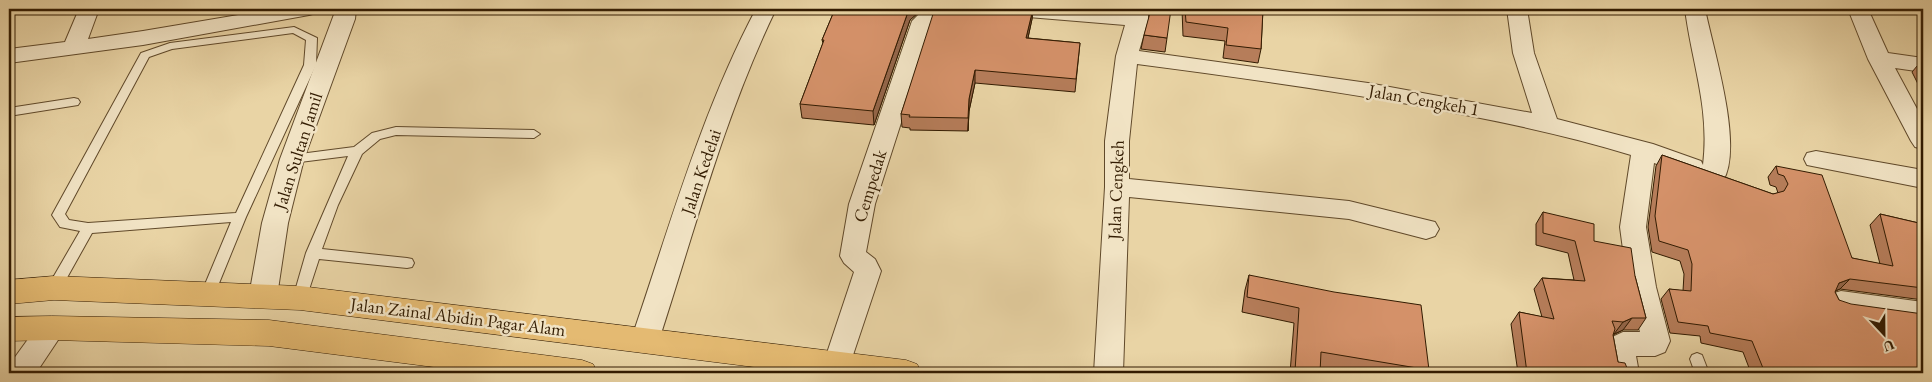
<svg xmlns="http://www.w3.org/2000/svg" width="1932" height="382" font-family="'EB Garamond',serif">
<rect width="100%" height="100%" fill="#e9d4a5"/>
<filter id="stains"><feTurbulence type="fractalNoise" baseFrequency=".004" numOctaves="4"/><feColorMatrix values="0 0 0 0 .2 0 0 0 0 .09 0 0 0 0 .02 0 0 0 .5 -.17"/></filter>
<radialGradient id="worn" r=".72"><stop offset=".6" stop-color="#630" stop-opacity="0"/><stop offset="1" stop-color="#630" stop-opacity=".3"/></radialGradient>
<g fill="none" stroke-linecap="round" stroke-linejoin="round">
<defs>
<g id="service">
<path d="M294 27 317 38 316 65 246 217 213 298 208 299 203 298 201 294 231 222 92 233 59 292 54 293 49 292 47 288 80 231 60 227 52 215 141 53 170 43ZM293 33 306 40 304 65 236 213 88 223 69 220 65 214 149 57 172 49Z"/>
<path d="M74 98 78 99 80 102 78 105 9 116V108Z"/>
<path d="M396 127 534 130 540 134 534 138 396 135 380 139 362 154 338 205 322 249 407 258 412 259 414 263 412 267 407 268 319 259 305 302 300 303 295 302 293 298 306 253 348 156 292 163 286 159 292 155 354 147 372 133Z"/>
<path d="M1697 353 1702 355 1709 373H1695L1690 359 1692 355Z"/>
</g>
<g id="minor">
<path d="M79 9H99L88 39 143 31 274 9H319L316 13 309 15 143 45 9 63V49L65 42Z"/>
<path d="M336 9H356L355 19 304 159 288 223 277 296 273 304 263 307 253 304 249 296 262 223 280 159Z"/>
<path d="M756 9H776C725 114 695 229 659 340L655 348 645 352 635 348 631 340C669 229 701 113 756 9Z"/>
<path d="M924 9H946L933 23 875 204 866 252 875 259 881 271 847 373H827L823 365 854 272 844 263 840 256 849 204 912 21Z"/>
<path d="M994 9H1078L1127 13 1128 9H1148V20L1139 51 1368 83 1532 113 1513 53 1507 9H1527L1534 53 1557 119 1653 144 1701 161 1703 165C1710 108 1692 64 1685 9H1705C1713 49 1744 146 1723 181L1714 184 1705 181 1702 175V170L1701 173 1692 176 1654 163 1646 227 1656 287 1670 341 1665 352 1655 356H1636L1639 373H1611L1606 346 1610 338 1623 332H1640L1628 287 1620 227 1631 155C1560 133 1487 119 1414 105 1322 89 1230 76 1137 64L1129 141V179L1349 201 1435 222 1439 229 1435 236 1426 239 1349 219 1129 197 1123 373H1094L1105 187V141L1116 56 1125 25 1004 15 997 13Z"/>
<path d="M1848 9H1868L1888 53 1923 58V72L1895 68 1923 120V149L1915 147 1911 141 1868 59Z"/>
<path d="M1816 151 1923 170V188L1807 165 1804 159 1807 153Z"/>
<path d="M1841 291 1923 302V324L1841 313 1831 310 1827 302 1831 294Z"/>
<path d="M52 317 62 320 66 328 36 373H9L10 364 42 320Z"/>
</g>
<g id="trunk">
<path d="M54 276 300 286 906 360 917 364 922 373H802L300 310 54 300 9 304V280Z"/>
<path d="M52 316 269 320 582 360 593 364 598 373H481L269 346 52 340 9 341V317Z"/>
</g>
</defs>
<!-- service casing -->
<use href="#service" stroke="#60492a" stroke-width="2"/>
<!-- minor casing -->
<use href="#minor" stroke="#60492a" stroke-width="2"/>
<!-- trunk casing -->
<use href="#trunk" stroke="#321b01" stroke-width="1"/>
<!-- service -->
<use href="#service" fill="#f1e3c4" fill-rule="evenodd"/>
<!-- minor -->
<use href="#minor" fill="#f1e3c4" fill-rule="evenodd"/>
<!-- trunk -->
<use href="#trunk" fill="#e4ba72" fill-rule="evenodd"/>
</g>
<!-- wall -->
<g fill="#b67d5a" stroke="#321b01">
<path d="M835 9H919V12L910 20 874 125 802 118 800 104 823 43 822 40Z"/>
<path d="M937 9H1033L1032 19 1028 38 1080 43 1075 92 975 83 969 111 968 131 910 130V128L902 127 901 114Z"/>
<path d="M1182 9H1263L1261 49 1258 63 1223 58 1225 41 1183 36Z"/>
<path d="M1144 35 1167 38 1165 52 1141 49Z"/>
<path d="M1923 59V94L1912 72Z"/>
<path d="M1662 155 1773 194 1778 193 1776 187 1770 185 1768 177 1776 166 1852 258 1880 264 1870 225 1880 214 1923 224V300L1840 289 1836 291 1835 292 1839 300 1923 373H1751L1743 352 1701 343 1700 336 1670 333 1661 299 1669 289 1683 291 1684 274 1680 261 1652 252 1648 227 1656 166Z"/>
<path d="M1543 212 1594 241 1635 276 1646 318 1638 330H1623L1613 335 1618 362 1629 373H1518L1511 324 1519 312 1542 317 1534 289 1542 278 1574 280 1568 253 1536 245V224Z"/>
<path d="M1249 275 1429 370 1427 373H1354L1320 368V373H1290L1294 323 1242 312 1245 290Z"/>
</g>
<!-- shaded-wall -->
<g fill="#94664a" stroke="#321b01">
<path d="M909 9H919V12L910 20 874 125 873 111Z"/>
<path d="M1033 9 1032 19 1025 51 1026 38Z"/>
<path d="M975 70V83L969 111 968 131 969 99Z"/>
<path d="M1850 279 1840 289 1829 293 1839 283Z"/>
<path d="M1632 318 1623 330 1614 334 1623 322Z"/>
</g>
<!-- building -->
<g fill="#d49169" stroke="#321b01">
<path d="M835 9H909L873 111 800 104 824 40H822Z"/>
<path d="M937 9H1033L1026 38 1080 43 1076 79 975 70 969 99 968 118 909 117 910 115 901 114 934 11Z"/>
<path d="M1151 9H1171L1167 38 1144 35Z"/>
<path d="M1185 9H1263L1261 49 1226 45 1228 28 1186 22Z"/>
<path d="M1662 155 1773 194 1784 191 1788 184 1784 176 1778 174 1776 166 1822 175 1852 258 1893 266 1880 214 1923 224V288L1850 279 1839 283 1835 292 1839 300 1851 304 1923 314V373H1765L1752 341 1710 333 1708 326 1678 322 1669 289 1691 291 1692 264 1688 250 1659 241 1655 216Z"/>
<path d="M1543 212 1594 224V241L1631 248 1635 276 1646 318H1632L1623 322 1612 321 1615 329 1613 335 1618 362 1625 363 1629 373H1527L1519 312 1554 319 1542 278 1585 281 1575 241 1543 233Z"/>
<path d="M1249 275 1334 292 1421 305 1429 370 1321 352 1320 373H1305L1295 371 1299 308 1247 297Z"/>
</g>
<g text-anchor="middle" stroke-width="5" stroke-linejoin="round" paint-order="stroke">
<!-- street labels -->
<g font-size="18" fill="#321b01" stroke="#f1e3c4">
<text transform="translate(1424 100) rotate(10)" y="6">Jalan Cengkeh 1</text>
<text transform="translate(298 151) rotate(-72)" y="6">Jalan Sultan Jamil</text>
<text transform="translate(701 172) rotate(-71)" y="6">Jalan Kedelai</text>
<text transform="translate(870 186) rotate(-73)" y="6">Cempedak</text>
<text transform="translate(1116 190) rotate(-88)" y="6">Jalan Cengkeh</text>
<text transform="translate(458 317) rotate(7)" y="6">Jalan Zainal Abidin Pagar Alam</text>
</g>
</g>
<!-- margin -->
<rect width="1932" height="382" fill="none" stroke="#e9d4a5" stroke-width="30"/>
<rect x="10" y="10" width="1912" height="362" fill="none" stroke="#321b01" stroke-width="2.5"/>
<rect x="15" y="15" width="1902" height="352" fill="none" stroke="#321b01"/>
<!-- north arrow -->
<g transform="translate(1884 334) rotate(158)" stroke="#f1e3c4" stroke-width="4" paint-order="stroke">
<path d="M0-4L9 19L0 12L-9 19Z" fill="#321b01"/>
<text y="-8" font-size="14" font-weight="bold" text-anchor="middle" fill="#321b01">U</text>
</g>
<rect width="100%" height="100%" filter="url(#stains)"/>
<rect width="100%" height="100%" fill="url(#worn)"/>
</svg>
